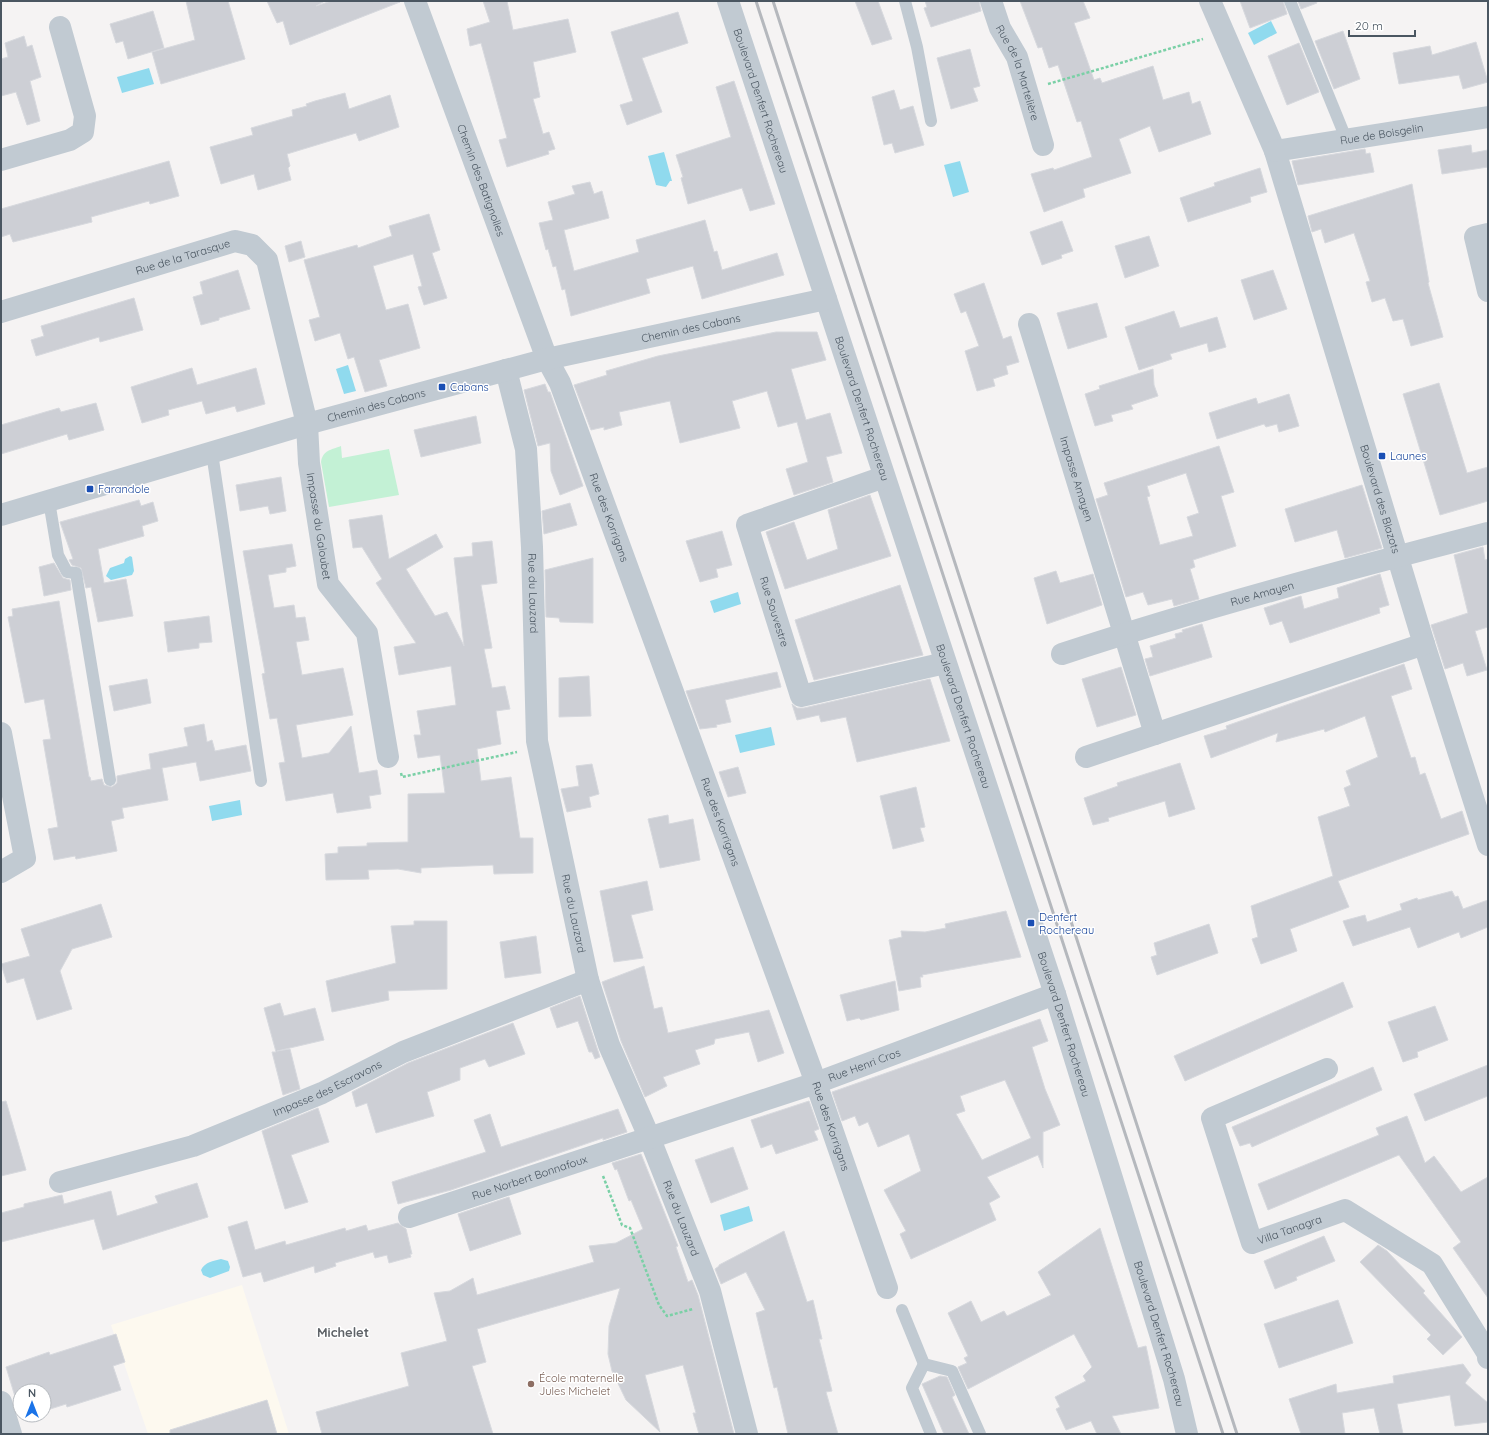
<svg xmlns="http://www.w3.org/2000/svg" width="1489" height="1435" font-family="Quicksand,sans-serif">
<rect width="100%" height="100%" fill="#f5f3f3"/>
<!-- commercial -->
<path fill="#fdf9ef" d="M242 1285 289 1434H148L111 1325Z"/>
<!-- green -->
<path fill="#c3f1d5" d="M341 446 342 458 389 449 399 495 329 507 321 462C323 450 331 450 341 446Z"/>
<!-- water -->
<g fill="#90daee">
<path d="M1271 21 1277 33 1254 45 1248 33Z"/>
<path d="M149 68 154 84 122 93 117 77Z"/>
<path d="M664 152 672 181H670L666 187 656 185 648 156Z"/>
<path d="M960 161 969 192 953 197 944 165Z"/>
<path d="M348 365 356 391 344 394 336 369Z"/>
<path d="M130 556 132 557 134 571 132 575 111 580 106 576 110 568 124 563 125 559Z"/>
<path d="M738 592 741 604 714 613 710 601Z"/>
<path d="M771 727 775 745 740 753 735 735Z"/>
<path d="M240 800 242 815 212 821 209 806Z"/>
<path d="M749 1206 753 1221 724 1231 720 1215Z"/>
<path d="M221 1259 228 1261 230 1267 229 1271 210 1278 203 1275 201 1270C205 1262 213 1261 221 1259Z"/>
</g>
<!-- building -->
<g fill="#cdcfd5" stroke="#d7d9de" fill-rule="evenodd">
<path d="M186 1H228L245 59 161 84 152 52 195 40Z"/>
<path d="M267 1H325L316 6 331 1 400 2 290 45 283 21 277 23Z"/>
<path d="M483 1H507L513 30 568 19 576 52 533 62 540 97 533 99 543 134 549 132 555 149 548 151 549 154 507 167 499 140 507 138 481 43 470 46 467 29 490 22Z"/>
<path d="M855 1H878L892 39 872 45Z"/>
<path d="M925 1H979L981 11 931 27 924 8 927 7Z"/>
<path d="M1020 1H1083L1090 18 1074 23 1094 80 1100 78 1102 83 1153 66 1163 100 1189 92 1192 104 1200 101 1211 134 1159 152 1150 126 1119 139 1131 173 1083 189 1085 197 1044 212 1031 174 1053 168 1054 170 1092 157 1081 121 1077 122 1058 65 1049 68 1042 47 1038 48Z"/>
<path d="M1240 1H1283L1287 14 1250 28Z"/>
<path d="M1298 1H1316L1317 3 1301 9Z"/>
<path d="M153 11 164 48 128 59 123 41 116 43 110 24Z"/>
<path d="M678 12 688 43 642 58 662 112 627 125 620 105 633 101 611 32Z"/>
<path d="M1343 31 1360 79 1334 89 1315 41Z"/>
<path d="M24 36 27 47 32 45 41 77 30 81 40 121 27 125 16 92 1 96V59L8 57 5 43Z"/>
<path d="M1476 42 1488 82 1463 89 1459 75 1399 84 1393 53 1430 46 1432 55Z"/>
<path d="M1299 43 1319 92 1287 105 1268 56Z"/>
<path d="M970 49 980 86 973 88 978 101 951 109 937 58Z"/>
<path d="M734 81 775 204 750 211 742 188 688 204 681 178 683 177 676 155 731 137 716 87Z"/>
<path d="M894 90 900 110 913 106 924 145 895 153 892 143 884 145 872 97Z"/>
<path d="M345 93 349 109 390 95 399 127 359 141 356 133 287 154 290 166 288 168 291 180 258 190 254 174 221 184 210 147 253 135 251 128 293 116 292 110 307 106 306 104 315 101Z"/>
<path d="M1471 145 1472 153 1488 150V167L1442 174 1438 150Z"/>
<path d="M1365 149 1366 154 1370 153 1374 172 1298 185 1292 161Z"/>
<path d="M169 161 179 196 150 204 149 201 91 217 92 222 13 242 10 234 1 237V209Z"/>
<path d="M1260 168 1267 192 1250 197 1251 202 1188 222 1180 198 1215 186 1214 183Z"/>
<path d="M590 182 594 194 602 191 609 218 564 230 574 271 639 252 636 240 705 220 714 252 717 251 722 270 777 253 784 275 702 299 693 266 646 279 650 293 571 316 565 289 562 290 556 266 553 267 548 249 546 250 539 223 553 220 548 202 575 194 572 186Z"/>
<path d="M1412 184 1429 282 1428 283 1443 337 1411 346 1403 319 1393 321 1385 298 1372 302 1366 282 1370 281 1354 233 1325 243 1321 229 1312 232 1308 216Z"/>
<path d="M429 214 440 250 432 253 447 298 424 305 418 287 422 286 413 254 373 266 386 310 408 304 420 348 379 360 387 386 365 392 354 357 348 359 340 333 315 341 309 320 320 317 304 260 357 245 358 248 392 236 389 226Z"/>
<path d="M1062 221 1073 251 1061 255 1062 258 1042 265 1030 232Z"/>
<path d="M1149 236 1159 266 1125 278 1115 246Z"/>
<path d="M301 241 305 257 289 262 285 246Z"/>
<path d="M238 270 250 309 219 318V320L201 325 193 297 203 294 200 282Z"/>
<path d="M1273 270 1287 309 1254 320 1241 280Z"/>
<path d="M984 283 1003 339 1011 336 1019 362 1006 366 1008 374 993 379 995 386 977 391 965 351 979 346 966 311 961 313 954 294Z"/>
<path d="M134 298 143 330 100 342 99 337 36 356 31 340 44 336 41 326Z"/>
<path d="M1097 303 1107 337 1068 349 1057 313Z"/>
<path d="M1174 311 1180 328 1217 317 1226 347 1209 352 1207 343 1170 354 1172 359 1139 370 1125 327Z"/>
<path d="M776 332H817L826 360 791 369 806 420 830 413 842 453 826 457 833 482 794 495 786 469 808 462 797 422 778 427 767 391 732 401 740 428 680 443 670 401 619 412 622 425 604 430V427L591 430 574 385 607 375 606 371 658 356Z"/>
<path d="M192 368 197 385 256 368 265 404 237 412 235 406 206 414 202 401 168 410 169 415 142 423 131 387Z"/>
<path d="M1153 369 1154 385 1158 396 1131 405 1133 409 1111 415 1113 421 1095 426 1085 394 1100 389 1099 386Z"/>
<path d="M1439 383 1467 473 1488 467V501L1440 515 1403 394Z"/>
<path d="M545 384 548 392H550L583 486 560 495 551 471 550 443 538 446 524 390Z"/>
<path d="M1289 394 1299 426 1279 432 1277 424 1266 427 1264 424 1217 439 1209 413 1256 398 1258 404Z"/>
<path d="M96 403 104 430 69 440 67 434 1 454V425L59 408 61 412Z"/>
<path d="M476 416 481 443 421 457 414 430Z"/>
<path d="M1219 446 1234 492 1221 496 1236 546 1193 560 1195 567 1190 569 1199 599 1174 606 1172 599 1148 605 1143 592 1126 597 1096 499 1108 495 1104 483ZM1186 473 1199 513 1187 517 1193 536 1160 545 1147 497 1150 496 1147 486Z"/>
<path d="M281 477 286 511 270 514 268 506 240 511 236 485Z"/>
<path d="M1362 485 1382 548 1345 558 1337 530 1295 542 1285 509Z"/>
<path d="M870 495 891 556 785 589 766 532 794 522 807 560 838 549 828 510Z"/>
<path d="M139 500 141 506 153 502 158 521 142 526 144 536 98 549 104 583 126 579 133 616 98 622 91 587 86 588 81 568 72 565 69 560 73 559 60 522Z"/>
<path d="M570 503 577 525 544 534 542 511Z"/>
<path d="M382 515 389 559 436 534 443 547 406 569 435 616 447 612 464 646 454 558 473 556 472 543 492 541 497 583 481 585 492 648 484 649 492 688 505 686 510 709 496 711 501 744 477 749 481 781 511 777 520 838H533V873L494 874 493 865 443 867 421 868V873L398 869 368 870 369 879 326 880 325 854 338 853V847L367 846V843L408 842V794L445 793 440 755 418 758 414 735H421L417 711 456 705 451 666 399 675 394 647 416 643 376 583 382 579 362 547 353 548 349 520Z"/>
<path d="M722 531 732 565 716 569 718 577 700 582 686 541Z"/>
<path d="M292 544 296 566 286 568V572L268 575 274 608 294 605 296 618 305 617 309 640 296 642 302 675 343 668 353 715 296 725 302 758 329 753 351 726 359 773 377 770 381 794 369 796 371 808 337 813 333 793 286 801 279 763 285 762 277 718 270 719 262 674 265 673 243 551Z"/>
<path d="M1483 547 1485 560 1488 559V627L1475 631 1487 670 1467 676 1463 663 1445 669 1431 625 1468 613 1454 555Z"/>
<path d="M593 558V623L560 622 559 618 546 617 545 570Z"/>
<path d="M54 563 63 578 70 580 71 590 44 596 39 567Z"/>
<path d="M1056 571 1060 583 1093 574 1102 605 1047 624 1034 578Z"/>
<path d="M1380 574 1389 605 1379 608 1380 613 1290 643 1282 621 1270 625 1264 608 1301 596 1304 609 1339 598 1337 588Z"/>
<path d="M900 585 923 655 814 680 795 620Z"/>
<path d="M59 601 89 777H90L91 781 102 779 104 785 112 787 117 783V776L151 769 149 754 188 746 184 728 204 724 207 742 212 740 215 751 246 745 251 771 200 781 196 762 162 768 168 800 122 808 124 818 111 821 117 851 76 859 75 856 54 860 48 829 58 827 43 740 51 739 44 699 25 703 8 617 13 616 12 609Z"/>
<path d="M209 616 212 642 199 643V648L168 652 164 622Z"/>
<path d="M1202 624 1212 657 1150 676 1145 659 1153 657 1150 646 1176 638 1175 634 1183 632 1182 630Z"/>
<path d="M1404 664 1412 689 1391 696 1411 758 1415 757 1420 775 1425 773 1441 819 1462 811 1469 834 1338 881 1349 907 1290 929 1297 951 1261 964 1252 939 1258 937 1251 906 1333 876 1318 817 1350 806 1344 788 1351 785 1346 771 1378 757 1365 716 1325 732 1324 729 1276 742 1278 733 1211 758 1204 736 1227 729 1226 726Z"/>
<path d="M1121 667 1136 715 1097 727 1082 679Z"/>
<path d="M777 672 781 687 725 700 731 722 716 725 717 727 700 729 686 691Z"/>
<path d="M589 676 591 716 559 717V678Z"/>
<path d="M147 679 151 703 114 711 109 686Z"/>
<path d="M930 679 950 741 857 762 846 717 821 722 819 715 797 720 792 704 797 708H804Z"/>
<path d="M1180 763 1195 809 1169 817 1165 801 1108 818 1109 821 1093 825 1084 798 1118 786 1117 783Z"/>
<path d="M592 764 599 794 589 797 591 807 567 812 561 789 579 786 576 766Z"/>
<path d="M738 767 746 793 728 797 719 772Z"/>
<path d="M916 787 925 827 920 828 924 841 893 849 880 796Z"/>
<path d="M668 815 669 824 693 819 700 860 660 868 648 819Z"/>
<path d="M647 881 653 910 631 915 643 958 614 962 600 891Z"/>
<path d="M1452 891 1455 897 1458 896 1463 909 1488 900V927L1461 938 1459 932 1418 948 1410 927 1353 946 1343 921 1365 915 1367 922 1402 910 1400 904 1417 898 1418 900Z"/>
<path d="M101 904 112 937 72 949 60 971 72 1009 37 1020 24 978 7 983 1 964 30 956 21 929Z"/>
<path d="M1006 911 1021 957 922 975 923 977H920L921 987 899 991 889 940 902 937 901 931 925 932 946 928 945 924Z"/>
<path d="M414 921H447V989L388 991 389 1000 332 1012 326 981 396 963 391 926 414 925Z"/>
<path d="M1209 924 1218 953 1157 975 1151 957 1157 955 1154 943Z"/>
<path d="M536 936 541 973 505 978 500 942Z"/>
<path d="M644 966 654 1009 662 1007 668 1033 769 1010 784 1053 758 1062 749 1032 715 1039 714 1044 695 1050 700 1064 663 1077 667 1086 645 1097 621 1041 602 982Z"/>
<path d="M895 981 899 1010 861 1020 859 1018 847 1021 840 995Z"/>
<path d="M1343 982 1353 1007 1185 1081 1174 1056Z"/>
<path d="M580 996 600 1057 595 1059 592 1052H589L578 1021 557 1028 550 1008Z"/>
<path d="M280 1003 284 1016 315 1008 324 1040 277 1051 290 1049 300 1089 283 1095 272 1052H276L264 1008Z"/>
<path d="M1435 1006 1448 1040 1417 1052 1418 1057 1403 1062 1388 1022Z"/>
<path d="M1040 1019 1048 1041 1032 1047 1045 1089 1060 1125 1043 1132V1168L1038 1155 987 1177 1000 1197 989 1203 996 1220 911 1259 900 1234 906 1231 884 1190 921 1171 909 1134 878 1147 868 1122 859 1126 855 1116 842 1121 832 1092ZM1005 1080 1031 1138 982 1160 956 1114 965 1111 960 1096Z"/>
<path d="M513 1023 525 1054 489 1067 485 1059 460 1068V1080L427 1092 434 1116 376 1133 367 1103 356 1107 352 1092 408 1063Z"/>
<path d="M1488 1065V1096L1425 1121 1414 1094Z"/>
<path d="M1373 1067 1382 1090 1252 1147 1250 1143 1240 1146 1232 1127Z"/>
<path d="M6 1101 26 1170 1 1176V1102Z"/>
<path d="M809 1101 819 1129 814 1131 818 1140 776 1154 772 1144 761 1148 751 1120Z"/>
<path d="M318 1108 329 1142 291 1155 308 1202 285 1209 262 1131Z"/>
<path d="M618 1109 627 1132 603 1140V1138L451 1190 398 1204 392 1182 486 1152 474 1120 490 1114 501 1147Z"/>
<path d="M1407 1116 1425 1163 1434 1156 1461 1192 1488 1177V1298L1453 1248 1461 1242 1399 1155 1268 1210 1258 1184 1379 1135 1376 1128Z"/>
<path d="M733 1147 748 1189 711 1203 695 1160Z"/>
<path d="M641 1154 678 1246 676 1247 688 1282 692 1280 698 1295 734 1434H699L693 1413H696L683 1365 645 1375 660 1432 626 1400 612 1371 608 1354 609 1326 620 1288 477 1329 486 1362 472 1366 493 1434H322L316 1412 409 1386 401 1353 447 1341 434 1293 450 1291 473 1278 477 1295 594 1262 589 1246 616 1243 643 1229 631 1200 629 1201 617 1169 615 1170 612 1163Z"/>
<path d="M197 1183 208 1217 103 1250 94 1219 1 1242V1213L24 1207V1204L62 1195 64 1204 111 1191 117 1216 158 1203 155 1196Z"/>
<path d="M509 1197 521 1234 470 1251 458 1214Z"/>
<path d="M247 1221 255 1250 285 1241 286 1245 345 1228 346 1231 366 1225 368 1231 398 1223 406 1229 412 1254H410L411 1257 389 1263 387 1255 375 1258 373 1252 335 1263 336 1266 315 1273 314 1266 264 1282 261 1272 243 1277 228 1227Z"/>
<path d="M1100 1228 1138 1348 1146 1346 1159 1408 1112 1416 1121 1434H1097L1091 1421 1066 1430 1056 1409 1060 1407 1055 1397 1086 1381 1083 1376 1092 1367 1074 1334 968 1389 958 1367 967 1363 964 1358 968 1356 948 1313 971 1301 981 1322 1004 1311 1007 1316 1051 1295 1038 1272Z"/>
<path d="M784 1231 807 1302 813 1300 822 1339H819L832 1391 826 1392 838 1434H788L777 1387 774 1388 756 1313 765 1310 746 1272 721 1284 715 1269 719 1266V1265Z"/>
<path d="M1324 1236 1335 1261 1296 1277 1297 1280 1275 1289 1264 1261Z"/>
<path d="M1378 1245 1387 1251 1409 1274 1425 1291 1423 1293 1462 1337 1443 1355 1427 1339 1431 1335 1360 1262Z"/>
<path d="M1338 1300 1353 1343 1279 1368 1264 1324Z"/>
<path d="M116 1334 125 1362 113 1366 121 1390 67 1407 66 1404 44 1411V1391H20V1413L6 1367 49 1352 50 1355Z"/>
<path d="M1463 1364 1471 1375 1465 1383 1488 1403V1422L1455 1426 1450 1395 1397 1404 1403 1434H1380L1374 1408 1342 1413 1345 1434H1301L1289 1399 1336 1384 1337 1393 1394 1383 1393 1376Z"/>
<path d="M940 1376 947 1377 955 1395 952 1397 969 1434H944L922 1384Z"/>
<path d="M267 1400 277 1434H170V1430Z"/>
</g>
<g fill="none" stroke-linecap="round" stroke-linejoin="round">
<!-- path -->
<g stroke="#7ad0a6" stroke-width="2.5" stroke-dasharray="3 2" stroke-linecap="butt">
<path d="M1048 84 1203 39"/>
<path d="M401 773 402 777 517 752"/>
<path d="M603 1176 622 1225 630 1228 659 1305 667 1316 693 1309"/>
</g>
<!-- lane -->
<g stroke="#c1cad2" stroke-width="12">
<path d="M905 1 917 47 931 121"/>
<path d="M1290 1 1347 141"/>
<path d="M212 453 261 781"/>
<path d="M49 501 58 555 67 572 76 573 110 780"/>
<path d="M902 1310 924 1364 952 1371 980 1434"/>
<path d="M924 1364 912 1388 931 1434"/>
</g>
<!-- street -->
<g stroke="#c1cad2" stroke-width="22">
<path id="s1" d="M415 1 547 359 560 383 816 1083 887 1288"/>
<path id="s2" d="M728 1 1055 994 1174 1379 1187 1434"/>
<path id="s3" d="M991 1 1000 28 1017 57 1043 145"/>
<path id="s4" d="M1210 1 1275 151 1424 644 1488 845"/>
<path id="s5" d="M1275 151 1488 117"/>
<path d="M1 160 70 140 83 132 85 116 60 27"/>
<path d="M1488 234 1475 237 1488 291"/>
<path id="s6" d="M1 312 235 241 252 245 267 260 307 424 309 463 328 584 367 633 388 757"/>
<path id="s7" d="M1029 324 1155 734"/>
<path id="s8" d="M506 370 526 449 532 547 537 741 588 980 609 1045 650 1139 710 1291 747 1434"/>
<path id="s9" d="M884 477 747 525 801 696 945 663"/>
<path id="s10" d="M1 515 307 424 547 359 826 299"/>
<path id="s11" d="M1062 654C1202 608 1345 570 1488 533"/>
<path d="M1 733 25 858 1 872"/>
<path d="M1086 757 1424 644"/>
<path id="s12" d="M1327 1069 1212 1118 1252 1243 1345 1210 1432 1264 1488 1354V1358"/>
<path id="s13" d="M60 1182 193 1146 322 1093 403 1052 588 980"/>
<path id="s14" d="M409 1217 816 1083 1055 994"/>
<path d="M1 1402 11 1434"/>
</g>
<!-- rail -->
<g stroke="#b5b8bd" stroke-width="3">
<path d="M756 1 1223 1434"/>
<path d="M773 1 1237 1434"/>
</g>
</g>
<!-- markers -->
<g fill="#1a4fb4" stroke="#fff" stroke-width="1.5">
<rect x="438" y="383" width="8" height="8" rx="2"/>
<rect x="1378" y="452" width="8" height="8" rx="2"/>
<rect x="86" y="485" width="8" height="8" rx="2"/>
<rect x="1027" y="919" width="8" height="8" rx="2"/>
</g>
<circle fill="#8d6e63" stroke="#fff" stroke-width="1.5" cx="531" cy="1384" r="4"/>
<g text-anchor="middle" stroke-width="3" stroke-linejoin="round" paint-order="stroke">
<!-- street labels -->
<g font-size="11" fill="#4a5661" stroke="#fff">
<text dy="4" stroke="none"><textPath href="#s3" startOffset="77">Rue de la Martelière</textPath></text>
<text dy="4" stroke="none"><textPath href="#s2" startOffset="105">Boulevard Denfert Rochereau</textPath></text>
<text dy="4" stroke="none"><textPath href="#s5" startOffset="108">Rue de Boisgelin</textPath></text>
<text dy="4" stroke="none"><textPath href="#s1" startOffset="191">Chemin des Batignolles</textPath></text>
<text dy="4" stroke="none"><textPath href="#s6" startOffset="190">Rue de la Tarasque</textPath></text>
<text dy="4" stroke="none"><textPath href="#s10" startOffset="715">Chemin des Cabans</textPath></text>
<text dy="4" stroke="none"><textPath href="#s10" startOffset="391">Chemin des Cabans</textPath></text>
<text dy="4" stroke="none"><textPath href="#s2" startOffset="429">Boulevard Denfert Rochereau</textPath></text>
<text dy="4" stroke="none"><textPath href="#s7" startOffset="162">Impasse Amayen</textPath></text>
<text dy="4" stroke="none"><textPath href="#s4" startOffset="527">Boulevard des Blazots</textPath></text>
<text dy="4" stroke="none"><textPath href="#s1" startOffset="552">Rue des Korrigans</textPath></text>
<text dy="4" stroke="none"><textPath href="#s6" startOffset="555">Impasse du Galoubet</textPath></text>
<text dy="4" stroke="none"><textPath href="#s8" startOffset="226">Rue du Lauzard</textPath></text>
<text dy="4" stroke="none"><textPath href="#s11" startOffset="209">Rue Amayen</textPath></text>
<text dy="4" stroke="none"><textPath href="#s9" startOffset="236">Rue Souvestre</textPath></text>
<text dy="4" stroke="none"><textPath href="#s2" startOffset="753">Boulevard Denfert Rochereau</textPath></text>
<text dy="4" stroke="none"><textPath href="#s1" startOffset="876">Rue des Korrigans</textPath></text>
<text dy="4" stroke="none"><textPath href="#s8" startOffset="550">Rue du Lauzard</textPath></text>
<text dy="4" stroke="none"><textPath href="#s2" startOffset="1077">Boulevard Denfert Rochereau</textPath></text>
<text dy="4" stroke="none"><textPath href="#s14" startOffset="480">Rue Henri Cros</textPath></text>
<text dy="4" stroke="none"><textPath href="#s13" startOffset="284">Impasse des Escravons</textPath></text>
<text dy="4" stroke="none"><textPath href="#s1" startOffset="1200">Rue des Korrigans</textPath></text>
<text dy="4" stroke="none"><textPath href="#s14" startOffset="127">Rue Norbert Bonnafoux</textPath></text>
<text dy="4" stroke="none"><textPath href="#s8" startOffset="874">Rue du Lauzard</textPath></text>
<text dy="4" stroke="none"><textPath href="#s12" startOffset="296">Villa Tanagra</textPath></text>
<text dy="4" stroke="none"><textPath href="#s2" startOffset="1401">Boulevard Denfert Rochereau</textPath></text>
</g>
<!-- transit labels -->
<g font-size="11" fill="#164399" stroke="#fff" text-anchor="start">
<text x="450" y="391">Cabans</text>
<text x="1390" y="460">Launes</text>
<text x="98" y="493">Farandole</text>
<text x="1039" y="921">Denfert<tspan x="1039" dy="13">Rochereau</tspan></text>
</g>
<!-- education labels -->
<g font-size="11" fill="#785e54" stroke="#fff" text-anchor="start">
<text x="539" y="1382">École maternelle<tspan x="539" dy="13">Jules Michelet</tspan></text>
</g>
<!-- quarter labels -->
<g font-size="13" font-weight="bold" fill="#5f6368" stroke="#fff">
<text x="343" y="1337">Michelet</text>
</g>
</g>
<!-- border -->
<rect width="1489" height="1435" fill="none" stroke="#4a5661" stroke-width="4"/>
<!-- north arrow -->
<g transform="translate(32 1403)"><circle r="19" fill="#ffffff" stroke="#b7bbc0"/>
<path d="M0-3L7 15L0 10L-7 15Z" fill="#1a73e8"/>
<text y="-6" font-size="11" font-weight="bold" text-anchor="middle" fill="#4a5661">N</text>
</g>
<!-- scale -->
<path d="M1349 30v6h66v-6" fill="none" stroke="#4a5661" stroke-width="2"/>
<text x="1355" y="30" font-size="12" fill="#4a5661" stroke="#ffffff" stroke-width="3" paint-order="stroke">20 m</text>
</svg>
